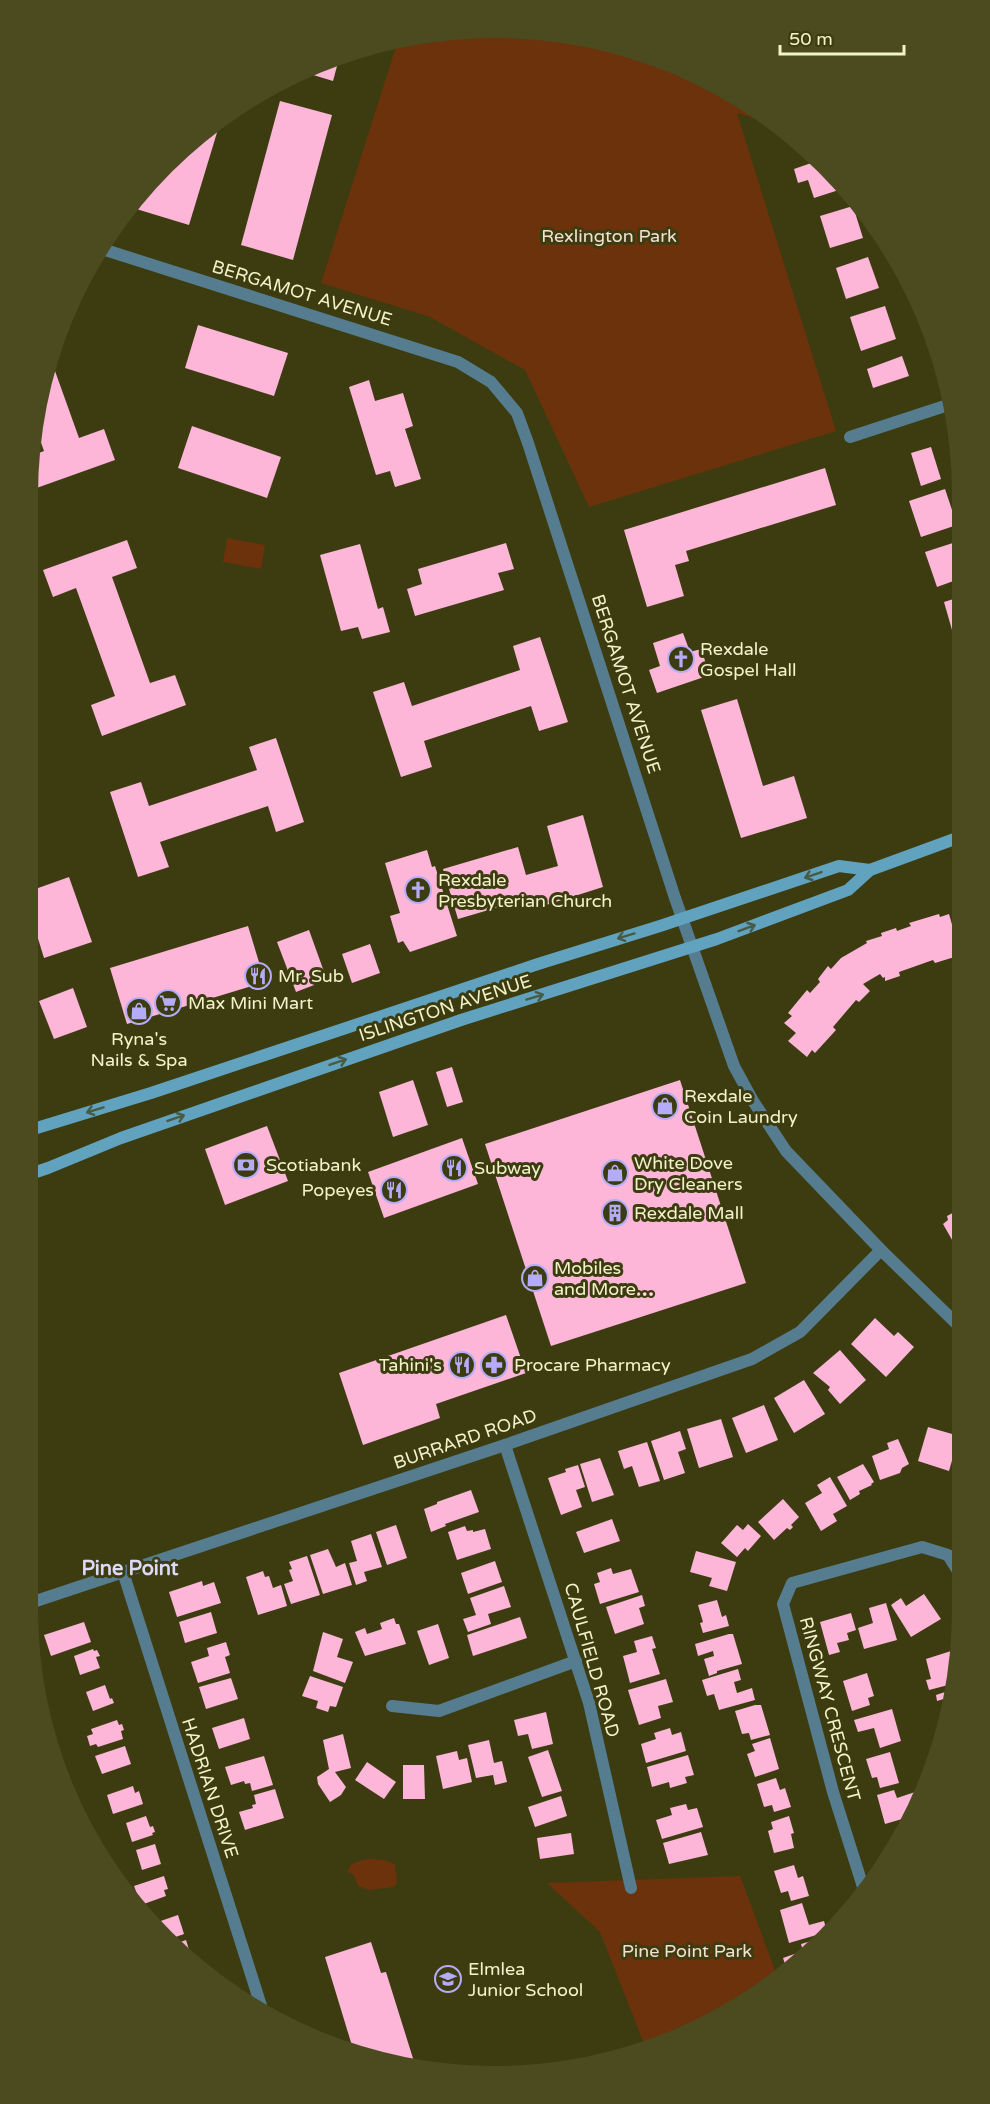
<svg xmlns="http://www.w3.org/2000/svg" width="990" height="2104" font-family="'Varela Round',sans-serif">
<rect width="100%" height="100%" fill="#3c3c10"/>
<!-- green -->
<g fill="#6c320b">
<path d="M495 27 587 36 674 63 783 127 737 113 836 431 589 507 525 370 430 317 321 283 399 37Z"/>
<path d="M227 538 265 545 261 569 223 562Z"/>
<path d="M369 1859 384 1860 395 1864 397 1882 394 1887 369 1890 358 1886 353 1874 347 1872 352 1863 355 1864 356 1862Z"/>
<path d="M740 1876 779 1981 702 2029 645 2046 600 1932 547 1883Z"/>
</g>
<!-- building -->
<g fill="#fdb5d8">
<path d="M340 55 333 81 300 71 316 62Z"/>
<path d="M280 101 332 115 293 260 241 245Z"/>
<path d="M222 116 189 225 133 208 136 198 164 164Z"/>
<path d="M817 161 845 188 814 198 808 180 798 183 794 169Z"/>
<path d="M853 206 863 238 830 248 820 216Z"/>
<path d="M868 257 879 288 846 299 836 268Z"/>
<path d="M885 306 896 339 861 351 850 317Z"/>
<path d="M198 325 288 353 274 396 185 368Z"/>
<path d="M902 356 909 376 873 388 867 369Z"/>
<path d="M50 357 79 438 104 429 115 460 31 490 28 482 31 456 44 451 34 423 36 403Z"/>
<path d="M369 380 375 401 403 393 413 426 405 429 421 479 395 487 390 471 376 475 349 387Z"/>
<path d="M192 426 281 457 267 498 178 468Z"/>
<path d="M931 447 941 479 921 486 911 453Z"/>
<path d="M825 468 836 505 686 551 689 561 675 565 684 596 647 607 624 530Z"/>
<path d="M945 489 957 525 921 537 909 501Z"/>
<path d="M127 540 137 568 112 577 150 683 175 675 186 705 102 736 91 705 115 696 76 588 53 597 43 570Z"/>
<path d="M959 541V579L937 587 925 552Z"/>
<path d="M506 543 514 569 498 573 504 590 415 616 407 589 422 584 418 569Z"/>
<path d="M360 544 378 609 383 607 390 632 362 639 358 627 341 631 320 555Z"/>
<path d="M960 597V636L954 637 944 602Z"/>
<path d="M683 633 690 652 701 649 710 675 657 693 649 670 660 666 653 643Z"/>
<path d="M540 637 568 722 539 731 531 706 424 741 432 767 401 777 373 692 404 682 412 706 520 670 513 646Z"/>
<path d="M737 699 763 786 794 776 807 818 741 838 701 710Z"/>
<path d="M276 738 304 822 276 832 268 806 160 842 169 867 138 877 110 792 141 782 149 806 257 770 249 747Z"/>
<path d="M583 815 603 887 540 907 530 898 458 919 443 869 518 847 526 875 558 866 547 826Z"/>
<path d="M427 850 432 867 435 866 457 936 410 952 403 941 398 943 390 916 400 913 385 863Z"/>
<path d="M69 877 92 942 44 958 27 903V892Z"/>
<path d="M939 914 940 917 949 914 953 928 961 926V955L935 963 933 960 899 972 900 976 885 981V977L883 978 880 974 863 984 870 991 859 1002 856 1000 833 1027 836 1030 815 1053 812 1050 807 1057 788 1041 796 1033 784 1023 792 1016 788 1013 807 990 810 993 820 982 818 979 828 966 831 969 841 958 867 943 866 941 882 936 881 933 896 928 897 931 911 926 909 923Z"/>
<path d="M248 926 265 982 127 1024 110 968Z"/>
<path d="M309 930 327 980 296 992 277 942Z"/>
<path d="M370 944 380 973 352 983 342 954Z"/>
<path d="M73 988 87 1027 54 1039 39 1001Z"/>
<path d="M452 1067 463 1102 447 1107 436 1072Z"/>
<path d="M413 1080 428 1125 393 1137 379 1092Z"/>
<path d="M680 1080 746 1283 551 1346 485 1144Z"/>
<path d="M267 1126 288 1181 225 1205 205 1149Z"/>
<path d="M462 1138 478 1184 384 1218 368 1172Z"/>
<path d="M962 1208V1240L955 1245 943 1224 948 1220 947 1216Z"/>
<path d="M506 1315 526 1373 436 1404 440 1418 363 1445 339 1373Z"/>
<path d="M875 1318 894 1336 898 1332 914 1347 886 1377 851 1344Z"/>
<path d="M840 1350 866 1380 840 1404 828 1390 830 1387 813 1373Z"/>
<path d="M804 1380 825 1414 794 1433 774 1398Z"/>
<path d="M764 1405 778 1440 746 1453 732 1418Z"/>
<path d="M721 1419 733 1457 699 1468 687 1429Z"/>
<path d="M928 1427 959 1436 949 1471 918 1461Z"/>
<path d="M680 1431 686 1449 678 1452 685 1473 664 1480 651 1441Z"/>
<path d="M898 1439 909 1464 902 1468 900 1473 880 1480 872 1456 889 1449 887 1443Z"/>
<path d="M647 1442 660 1481 639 1487 632 1466 624 1469 618 1451Z"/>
<path d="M600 1458 614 1495 592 1502 580 1464Z"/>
<path d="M962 1462 963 1478 961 1480 953 1471Z"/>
<path d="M863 1464 874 1482 871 1484 872 1485 859 1491 860 1494 850 1500 837 1477Z"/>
<path d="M578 1465 585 1487 576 1490 582 1507 561 1515 548 1478 566 1472 565 1469Z"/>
<path d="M830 1477 847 1506 833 1514 837 1521 821 1531 805 1503 822 1493 817 1485Z"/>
<path d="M471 1490 479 1512 445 1524 446 1526 431 1532 424 1509 437 1504V1502Z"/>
<path d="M783 1499 799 1517 791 1525 793 1527 790 1530 787 1528 774 1540 758 1522Z"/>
<path d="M612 1519 620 1541 584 1553 576 1532Z"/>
<path d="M748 1524 761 1536 748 1551 745 1548 737 1557 721 1543 737 1525 743 1530Z"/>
<path d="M396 1525 407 1558 387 1565 376 1532Z"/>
<path d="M465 1526 467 1531 473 1530V1532L485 1529 491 1549 457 1560 448 1532Z"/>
<path d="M371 1534 382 1567 364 1572 367 1581 356 1585 349 1563 357 1561 351 1541Z"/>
<path d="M328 1549 336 1567 345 1563 352 1585 323 1594 310 1555Z"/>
<path d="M696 1551 736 1562 727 1591 709 1586 712 1578 690 1572Z"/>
<path d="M307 1556 320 1595 291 1604 284 1584 293 1581 289 1570 292 1569 289 1562Z"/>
<path d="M495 1561 502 1582 468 1594 461 1573Z"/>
<path d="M611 1568 613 1574 631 1569 639 1592 600 1604 594 1584 600 1582 597 1573Z"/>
<path d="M263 1571 265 1577 269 1576 273 1588 281 1585 287 1606 258 1615 246 1577Z"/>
<path d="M202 1581 203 1586 214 1582 221 1603 177 1617 169 1592Z"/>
<path d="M504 1586 511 1607 488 1614 491 1624 468 1632 463 1619 476 1615 470 1598Z"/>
<path d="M924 1594 941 1619 911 1637 891 1605 901 1598 906 1606Z"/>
<path d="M642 1595 645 1606 639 1608 644 1624 615 1634 606 1607Z"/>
<path d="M717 1600 722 1617 726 1615 729 1626 703 1633 700 1623 703 1622 698 1605Z"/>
<path d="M886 1603 897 1640 864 1649 858 1628 873 1623 869 1608Z"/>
<path d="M211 1612 217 1633 185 1643 179 1622Z"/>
<path d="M851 1613 856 1630 847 1633 849 1640 837 1643 840 1652 829 1655 820 1622Z"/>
<path d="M520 1617 527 1638 473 1656 467 1635Z"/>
<path d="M394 1618 396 1624H399L406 1644 365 1656 355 1632 365 1628 367 1634 382 1629 380 1623Z"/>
<path d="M84 1622 91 1642 51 1656 44 1635Z"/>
<path d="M438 1624 449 1658 429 1665 417 1631Z"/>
<path d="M323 1632 343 1639 337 1657 353 1662 345 1683 313 1671Z"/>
<path d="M729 1634H733L742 1664 717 1671V1673L709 1676 704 1659 714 1656 713 1651 698 1656 695 1644Z"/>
<path d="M652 1636 656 1648 652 1649 660 1674 630 1683 623 1656 637 1652 634 1641Z"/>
<path d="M226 1642 230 1655 225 1657 230 1673 198 1683 191 1662 209 1656 207 1648Z"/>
<path d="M93 1649 94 1651 97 1650 100 1656 96 1657 100 1668 80 1675 74 1656Z"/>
<path d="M951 1651 957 1672 956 1683 929 1690 926 1680 931 1679 926 1659Z"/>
<path d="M738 1669 741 1680 734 1682 737 1693 752 1688 755 1700 719 1710 714 1694 707 1696 702 1680Z"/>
<path d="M867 1673 874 1696 868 1698 870 1705 852 1711 843 1681Z"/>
<path d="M310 1676 343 1687 336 1707 330 1706 328 1712 316 1708 318 1701 302 1696Z"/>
<path d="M231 1678 238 1699 206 1709 199 1687Z"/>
<path d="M666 1679 673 1702 658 1706 661 1718 639 1725 628 1690Z"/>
<path d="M105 1685 110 1699 112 1698 114 1703 93 1711 86 1692Z"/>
<path d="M945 1692 946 1694 955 1692 950 1713 947 1698 937 1701 936 1695Z"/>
<path d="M755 1705H761L770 1735 751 1740 749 1733 742 1734 735 1711Z"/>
<path d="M892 1709 901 1741 880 1748 874 1728 858 1732 854 1720Z"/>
<path d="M546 1712 553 1744 532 1749 528 1734 518 1736 514 1720Z"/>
<path d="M244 1718 250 1739 219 1749 212 1728Z"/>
<path d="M117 1720 119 1725 122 1724 124 1730 121 1731 123 1739 98 1747 96 1744 90 1746 87 1736 93 1734 91 1729Z"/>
<path d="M670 1728 672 1735 681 1732 686 1751 646 1763 641 1744 656 1739 654 1733Z"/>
<path d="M343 1734 351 1768 335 1772 346 1787 341 1795 330 1802 318 1784 317 1777 329 1769 323 1740Z"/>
<path d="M770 1738 779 1769 755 1777 747 1754 755 1751 752 1744Z"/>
<path d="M489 1740 494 1763 502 1761 507 1782 495 1785 493 1775 476 1778 468 1745Z"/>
<path d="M125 1746 131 1764 102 1774 95 1756Z"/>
<path d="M548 1750 562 1791 542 1797 528 1757Z"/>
<path d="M457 1751 459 1760 467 1758 472 1782 443 1789 436 1756Z"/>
<path d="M890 1752 899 1783 880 1788 877 1777 872 1778 866 1759Z"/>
<path d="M688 1755 694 1775 685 1777 687 1783 670 1788 669 1782 652 1787 647 1767Z"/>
<path d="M264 1756 273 1785 252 1791 250 1783 245 1784 244 1781 231 1785 225 1767Z"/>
<path d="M367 1762 396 1782 384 1799 355 1780Z"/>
<path d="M403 1765H424L425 1799H403Z"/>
<path d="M776 1778 780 1790 785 1788 791 1807 774 1812 772 1805 764 1807 757 1784Z"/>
<path d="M133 1786 135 1793 139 1791 143 1804 113 1814 107 1795Z"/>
<path d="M275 1789 284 1818 245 1830 239 1812 253 1808 252 1805 256 1804 254 1795Z"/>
<path d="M894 1790 897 1798 918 1791 921 1799 909 1817 885 1824 877 1795Z"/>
<path d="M561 1796 567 1816 535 1827 528 1807Z"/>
<path d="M686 1804 688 1810 697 1808 703 1827 662 1839 656 1820 672 1815 670 1808Z"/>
<path d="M146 1816 150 1827 153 1826 155 1832 152 1833 153 1835 132 1842 126 1823Z"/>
<path d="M789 1816 794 1833 791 1834 794 1848 774 1853 768 1831 773 1829 771 1822Z"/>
<path d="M701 1832 708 1855 669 1864 663 1843Z"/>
<path d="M571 1833 574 1854 540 1859 537 1838Z"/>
<path d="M155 1844 161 1864 142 1870 136 1850Z"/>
<path d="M794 1865 798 1878 803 1876 809 1896 791 1901 788 1891 781 1893 774 1871Z"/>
<path d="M164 1876 168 1889 164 1890 166 1896 141 1905 134 1886Z"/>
<path d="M802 1903 809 1925 824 1921 827 1932 789 1943 780 1910Z"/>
<path d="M178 1915 184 1934 167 1940 152 1924Z"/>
<path d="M824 1937V1939L788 1973 783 1958 803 1951 801 1944Z"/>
<path d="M186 1940 190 1953 186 1955 189 1962 172 1945Z"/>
<path d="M371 1942 381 1973 386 1972 416 2068H403L353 2049 325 1957Z"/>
</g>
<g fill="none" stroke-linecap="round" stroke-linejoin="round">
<!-- street -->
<g stroke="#557d8f" stroke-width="12">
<path d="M99 248 458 362 491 382 517 413 528 443 675 898 734 1066 753 1101 786 1151 881 1250 962 1329"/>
<path d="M850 437 951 404"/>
<path d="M505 1445 589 1703 631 1888"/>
<path d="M123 1572 264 2015"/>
<path d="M27 1604 505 1445 752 1359 800 1332 881 1250"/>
<path d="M392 1706 439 1711 576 1661"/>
<path d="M864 1890 833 1792 783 1604 792 1583 922 1547 948 1555 963 1579"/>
</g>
<!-- secondary -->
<g stroke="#61a2bf" stroke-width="12">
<path d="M27 1131 151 1093 538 964 660 926 839 866 870 870"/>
<path d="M27 1175 48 1168 121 1138 461 1020 717 939 848 890 870 870 960 837"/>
</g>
</g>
<!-- one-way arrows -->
<defs><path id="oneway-shaft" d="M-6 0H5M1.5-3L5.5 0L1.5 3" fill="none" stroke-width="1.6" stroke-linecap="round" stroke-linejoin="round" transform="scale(1.5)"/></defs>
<g stroke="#475b45">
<use href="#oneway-shaft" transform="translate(813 875) rotate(161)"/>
<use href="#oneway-shaft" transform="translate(747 928) rotate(-21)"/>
<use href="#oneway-shaft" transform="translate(626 936) rotate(163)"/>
<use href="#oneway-shaft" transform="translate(535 997) rotate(-17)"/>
<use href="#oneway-shaft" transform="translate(338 1062) rotate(-19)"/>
<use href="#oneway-shaft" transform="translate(95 1110) rotate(163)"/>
<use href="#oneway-shaft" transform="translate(176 1118) rotate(-19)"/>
</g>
<!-- icons -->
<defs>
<symbol id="church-ring" viewBox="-11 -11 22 22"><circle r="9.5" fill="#3c3c10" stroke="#b5acf8" stroke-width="1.5"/><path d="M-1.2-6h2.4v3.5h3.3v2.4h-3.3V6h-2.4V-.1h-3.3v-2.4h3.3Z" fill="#b5acf8"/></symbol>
<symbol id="restaurant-ring" viewBox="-11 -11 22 22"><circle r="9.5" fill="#3c3c10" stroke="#b5acf8" stroke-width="1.5"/><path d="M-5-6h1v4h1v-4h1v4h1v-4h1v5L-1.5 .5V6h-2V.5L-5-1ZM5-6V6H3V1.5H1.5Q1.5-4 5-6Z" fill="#b5acf8"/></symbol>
<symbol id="supermarket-ring" viewBox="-11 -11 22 22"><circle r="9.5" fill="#3c3c10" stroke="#b5acf8" stroke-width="1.5"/><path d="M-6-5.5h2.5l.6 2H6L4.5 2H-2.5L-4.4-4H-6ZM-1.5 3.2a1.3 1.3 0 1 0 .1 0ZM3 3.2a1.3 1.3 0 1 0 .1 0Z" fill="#b5acf8"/></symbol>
<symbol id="shop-ring" viewBox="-11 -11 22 22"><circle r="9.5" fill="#3c3c10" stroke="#b5acf8" stroke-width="1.5"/><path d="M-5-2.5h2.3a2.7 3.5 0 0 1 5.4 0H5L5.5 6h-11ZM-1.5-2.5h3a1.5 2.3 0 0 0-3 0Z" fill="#b5acf8"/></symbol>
<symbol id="bank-ring" viewBox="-11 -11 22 22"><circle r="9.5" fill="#3c3c10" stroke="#b5acf8" stroke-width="1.5"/><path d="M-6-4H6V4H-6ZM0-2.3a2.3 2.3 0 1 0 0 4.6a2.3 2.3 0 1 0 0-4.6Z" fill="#b5acf8"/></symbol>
<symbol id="building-ring" viewBox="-11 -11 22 22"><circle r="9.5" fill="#3c3c10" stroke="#b5acf8" stroke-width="1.5"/><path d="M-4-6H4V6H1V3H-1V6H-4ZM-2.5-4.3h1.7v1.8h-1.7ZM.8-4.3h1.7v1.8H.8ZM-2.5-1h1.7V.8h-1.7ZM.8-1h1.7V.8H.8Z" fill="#b5acf8"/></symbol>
<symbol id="pharmacy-ring" viewBox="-11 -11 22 22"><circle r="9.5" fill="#3c3c10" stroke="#b5acf8" stroke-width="1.5"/><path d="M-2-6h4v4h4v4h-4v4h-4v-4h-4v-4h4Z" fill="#b5acf8"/></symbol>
<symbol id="school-ring" viewBox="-11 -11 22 22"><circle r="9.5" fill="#3c3c10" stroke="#b5acf8" stroke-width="1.5"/><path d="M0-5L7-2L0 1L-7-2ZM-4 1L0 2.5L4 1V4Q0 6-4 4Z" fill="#b5acf8"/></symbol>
</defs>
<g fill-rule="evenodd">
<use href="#church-ring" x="666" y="644" width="30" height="30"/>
<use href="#church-ring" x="403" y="875" width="30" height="30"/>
<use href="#restaurant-ring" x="243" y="961" width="30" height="30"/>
<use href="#supermarket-ring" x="153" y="988" width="30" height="30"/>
<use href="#shop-ring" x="124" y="996" width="30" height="30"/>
<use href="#shop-ring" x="650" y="1091" width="30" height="30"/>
<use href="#bank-ring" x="231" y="1150" width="30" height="30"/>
<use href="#restaurant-ring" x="439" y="1153" width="30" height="30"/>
<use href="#shop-ring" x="600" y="1158" width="30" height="30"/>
<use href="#restaurant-ring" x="379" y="1175" width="30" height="30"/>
<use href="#building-ring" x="600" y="1198" width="30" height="30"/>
<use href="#shop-ring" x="520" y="1263" width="30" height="30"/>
<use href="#restaurant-ring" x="447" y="1350" width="30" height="30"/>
<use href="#pharmacy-ring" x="479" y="1350" width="30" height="30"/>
<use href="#school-ring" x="433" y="1964" width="30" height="30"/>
</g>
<g text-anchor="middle" stroke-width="6" stroke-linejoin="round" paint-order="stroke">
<!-- park labels -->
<g font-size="18" fill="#f5dfd3" stroke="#3c3c10">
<text x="609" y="242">Rexlington Park</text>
<text x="687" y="1957">Pine Point Park</text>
</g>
<!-- street labels -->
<g font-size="18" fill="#f2f3cb" stroke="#3c3c10">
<text transform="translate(302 293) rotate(17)" y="6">BERGAMOT AVENUE</text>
<text transform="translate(626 684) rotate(72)" y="6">BERGAMOT AVENUE</text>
<text transform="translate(445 1008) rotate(-18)" y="6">ISLINGTON AVENUE</text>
<text transform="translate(465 1439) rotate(-19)" y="6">BURRARD ROAD</text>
<text transform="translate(592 1660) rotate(74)" y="6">CAULFIELD ROAD</text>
<text transform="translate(830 1709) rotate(75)" y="6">RINGWAY CRESCENT</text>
<text transform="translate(210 1788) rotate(72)" y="6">HADRIAN DRIVE</text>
</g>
<!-- poi labels -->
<g font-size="18" fill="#f2f3cb" stroke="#3c3c10" text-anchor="start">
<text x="700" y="655">Rexdale<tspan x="700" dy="21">Gospel Hall</tspan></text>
<text x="438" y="886">Rexdale<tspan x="438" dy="21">Presbyterian Church</tspan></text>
<text x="278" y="982">Mr. Sub</text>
<text x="188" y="1009">Max Mini Mart</text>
<text x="139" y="1045" text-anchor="middle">Ryna's<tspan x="139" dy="21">Nails &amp; Spa</tspan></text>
<text x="684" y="1102">Rexdale<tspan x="684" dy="21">Coin Laundry</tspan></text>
<text x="634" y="1169">White Dove<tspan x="634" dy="21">Dry Cleaners</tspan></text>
<text x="266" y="1171">Scotiabank</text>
<text x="474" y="1174">Subway</text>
<text x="374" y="1196" text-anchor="end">Popeyes</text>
<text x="634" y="1219">Rexdale Mall</text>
<text x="554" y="1274">Mobiles<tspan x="554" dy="21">and More…</tspan></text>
<text x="442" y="1371" text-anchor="end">Tahini's</text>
<text x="514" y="1371">Procare Pharmacy</text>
<text x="468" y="1975">Elmlea<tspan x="468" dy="21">Junior School</tspan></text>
</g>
<!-- neighbourhood labels -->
<g font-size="20" font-weight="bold" fill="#dcdaf7" stroke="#3c3c10">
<text x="130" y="1575">Pine Point</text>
</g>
</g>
<!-- crop -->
<path d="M0 0H990V2104H0ZM495 38H495A457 457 0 0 1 952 495V1609A457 457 0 0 1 495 2066H495A457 457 0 0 1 38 1609V495A457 457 0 0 1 495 38Z" fill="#4b4b1f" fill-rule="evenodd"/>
<!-- scale -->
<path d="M780 45v9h124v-9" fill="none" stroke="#f2f3cb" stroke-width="3"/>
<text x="789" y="45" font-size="18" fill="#f2f3cb" stroke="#3c3c10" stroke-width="4.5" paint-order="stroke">50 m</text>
</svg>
